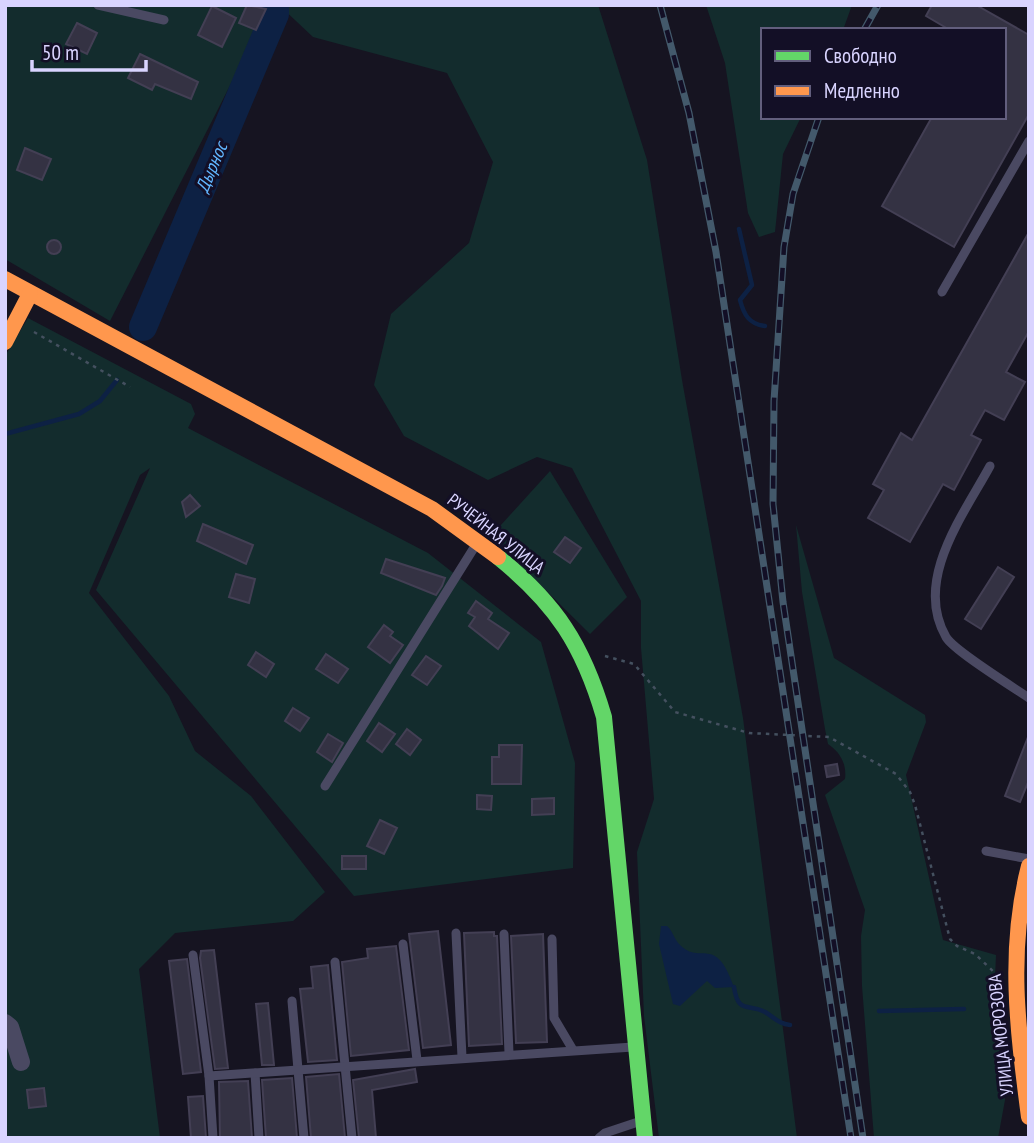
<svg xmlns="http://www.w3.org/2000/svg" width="1034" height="1143" font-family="'PT Sans Narrow',sans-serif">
<rect width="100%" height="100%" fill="#161421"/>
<!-- green -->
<g fill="#132c2d">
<path d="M5 5H268L269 9 110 321 5 259Z"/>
<path d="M279 5H598L647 160 682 380 743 718 797 1138H659L644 1016 637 852 654 799 641 648V601L572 468 537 457 488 480 404 436 374 385 391 314 469 243 493 162 447 73 313 37Z"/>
<path d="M706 5H852L843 30H763V117H801L783 154 775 232 759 237 748 213 725 63Z"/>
<path d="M28 318 191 404 195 414 188 428 428 553 541 642 575 763 573 868 354 896 96 590 150 468 140 475 89 593 169 696 195 751 251 796 325 892 293 921 175 933 139 969 160 1138H5V356Z"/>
<path d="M550 471 627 597 590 634 491 536Z"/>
<path d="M796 525 834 658 925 715 926 722 906 775 943 940 996 955 994 1001 1005 1100 998 1138H874L862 986 861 936 865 910 825 795 845 779C847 764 840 752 828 744L825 729 802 592Z"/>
</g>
<!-- water -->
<path fill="#0d2144" d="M661 926H667C673 931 674 939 680 945 701 966 715 933 734 987L715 988 707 981 680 1006 673 1004 659 944Z"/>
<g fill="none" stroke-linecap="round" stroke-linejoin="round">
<!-- stream -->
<g stroke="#0d2144" stroke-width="4.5">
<path d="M739 229 752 285 740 300C744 315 749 324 765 326"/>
<path d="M5 434 79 414 100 401 117 380"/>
<path d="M734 987C738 1015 749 1003 765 1012 775 1018 779 1024 790 1025"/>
<path d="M879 1011 964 1009"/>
</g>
<!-- river -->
<path stroke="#0d2144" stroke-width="28" d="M143 327 275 14V5"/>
</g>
<!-- building -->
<g fill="#343243" stroke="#433f54" stroke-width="2">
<path d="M247 5 266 9 256 30 239 23Z"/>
<path d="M932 5H976L1029 35V114L954 247 882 206 932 117H1004V30H950L926 16Z"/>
<path d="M212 6 236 18 222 47 198 35Z"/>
<path d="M77 23 97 33 87 54 66 44Z"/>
<path d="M140 54 198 82 191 99 155 84 152 90 128 78Z"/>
<path d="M25 148 51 159 42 180 17 170Z"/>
<path d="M1029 232V331L1006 372 1025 382 1004 420 985 410 971 435 981 440 954 490 943 484 910 542 868 518 884 490 873 484 901 433 912 440Z"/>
<circle cx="54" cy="247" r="7"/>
<path d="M190 495 200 506 186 517 182 502Z"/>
<path d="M203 524 253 545 246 564 197 541Z"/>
<path d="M565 537 581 548 570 563 554 552Z"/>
<path d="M386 559 445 578 442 586 436 595 381 573Z"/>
<path d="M998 567 1014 577 981 629 965 619Z"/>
<path d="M236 574 255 579 249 603 229 597Z"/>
<path d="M476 601 492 613 488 619 509 633 498 649 469 626 475 617 468 613Z"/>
<path d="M384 625 393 632 390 636 403 645 390 663 368 647Z"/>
<path d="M256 652 274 664 266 677 248 665Z"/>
<path d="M326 654 348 669 338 683 316 669Z"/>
<path d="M426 656 441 666 427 685 412 675Z"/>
<path d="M293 708 309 718 300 731 285 721Z"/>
<path d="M379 723 395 734 382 752 367 741Z"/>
<path d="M407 729 421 740 410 755 396 744Z"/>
<path d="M328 734 343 743 332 762 317 752Z"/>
<path d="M1028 737 1029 780 1020 802 1005 796Z"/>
<path d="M499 745H522L521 784H492V757H499Z"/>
<path d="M837 764 839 775 827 777 825 766Z"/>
<path d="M477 795 492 796 491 810 477 809Z"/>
<path d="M554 798V814L532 815V799Z"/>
<path d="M380 820 397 828 384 854 367 846Z"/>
<rect x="342" y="856" width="24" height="13"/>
<path d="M438 931 451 1045 423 1048 409 934Z"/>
<path d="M494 932V936H497L502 1044 469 1046 464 933Z"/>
<path d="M543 934 547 1042 516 1043 511 936Z"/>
<path d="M396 946 409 1050 351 1056 342 962 368 958 367 949Z"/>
<path d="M214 950 228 1068 215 1069 200 958 201 951Z"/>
<path d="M187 959 201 1072 183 1074 169 961Z"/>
<path d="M328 965 337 1060 308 1062 300 989 313 988 311 967Z"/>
<path d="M268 1003 274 1065H262L256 1004Z"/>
<path d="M415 1069 417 1082 372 1090 376 1138H359L353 1080Z"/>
<path d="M339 1074 345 1138H311L306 1077Z"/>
<path d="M292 1078 297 1138H266L262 1080Z"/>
<path d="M248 1081 252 1138H220L219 1082Z"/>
<path d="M44 1088 46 1106 29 1108 27 1090Z"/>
<path d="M203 1096 206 1138H191L188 1097Z"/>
</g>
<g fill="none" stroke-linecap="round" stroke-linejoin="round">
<!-- path -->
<g stroke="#44505f" stroke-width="2.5" stroke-dasharray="3.5 5" stroke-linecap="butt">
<path d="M34 332 130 387"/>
<path d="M605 656 634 664 675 712 749 733 829 737 896 774 910 792 915 805 950 939 957 946 975 954 995 973"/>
</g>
<!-- lane -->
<g stroke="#4a4962" stroke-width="9">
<path d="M98 5 164 20"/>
<path d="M942 292 1029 141"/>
<path d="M990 466C964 514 913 580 946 637 953 650 1013 687 1029 698"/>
<path d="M325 786 477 543"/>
<path d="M986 851 1029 859"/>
<path d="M456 933 462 1057"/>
<path d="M504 934 509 1053"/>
<path d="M552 939 554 1018 573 1050"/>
<path d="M403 944 417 1060"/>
<path d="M193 955 209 1076 213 1138"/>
<path d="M335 962 352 1138"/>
<path d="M292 1001 304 1138"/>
<path d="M255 1073 259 1138"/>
<path d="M209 1076 633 1047"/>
<path d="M599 1138 605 1133 641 1121"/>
</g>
<!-- street -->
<path stroke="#4a4962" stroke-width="18" d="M5 1023 10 1027 21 1062"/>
<!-- fast -->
<path stroke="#63d668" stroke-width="16" d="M498 557C556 604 583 645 604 717L645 1138"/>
<!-- slow -->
<g stroke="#ff974d" stroke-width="16">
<path d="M5 279 432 509 498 557"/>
<path d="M5 342 30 294"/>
<path d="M1029 866C1007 951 1018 1032 1029 1117"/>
</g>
<defs>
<g id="rail">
<path d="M660 5 689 113 716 252 851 1138"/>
<path d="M864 30 878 5"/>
<path d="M819 117 793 194 784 247 774 401 773 504 783 602 863 1138"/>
</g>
</defs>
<!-- rail casing -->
<use href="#rail" stroke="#43596b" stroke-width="7"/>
<!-- rail -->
<use href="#rail" stroke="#130f26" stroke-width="4.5" stroke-dasharray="13" stroke-linecap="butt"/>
</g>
<g text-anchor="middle" stroke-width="6" stroke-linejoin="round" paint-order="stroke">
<!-- street labels -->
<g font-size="18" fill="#d9d4ff" stroke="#130f26">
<text transform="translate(496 534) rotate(38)" y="6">РУЧЕЙНАЯ УЛИЦА</text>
<text transform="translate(1001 1035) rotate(-96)" y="6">УЛИЦА МОРОЗОВА</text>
</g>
<!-- water labels -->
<g font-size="19" font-style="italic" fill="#62b6ff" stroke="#130f26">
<text transform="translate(211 167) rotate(-67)" y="7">Дырнос</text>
</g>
</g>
<!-- border -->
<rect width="1034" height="1143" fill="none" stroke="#d9d4ff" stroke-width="14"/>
<!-- legend -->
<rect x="761" y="28" width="245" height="91" fill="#130f26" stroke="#625e7d" stroke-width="2"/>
<rect x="775" y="51" width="35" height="10" fill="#63d668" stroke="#625e7d" stroke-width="2"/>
<text x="824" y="63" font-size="21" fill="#d9d4ff">Свободно</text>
<rect x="775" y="86" width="35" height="10" fill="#ff974d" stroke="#625e7d" stroke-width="2"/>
<text x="824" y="98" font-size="21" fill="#d9d4ff">Медленно</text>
<!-- scale -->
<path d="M32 60v10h114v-10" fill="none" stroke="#d9d4ff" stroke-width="3.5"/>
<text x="42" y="60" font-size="21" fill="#d9d4ff" stroke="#130f26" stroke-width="5" paint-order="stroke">50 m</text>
</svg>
